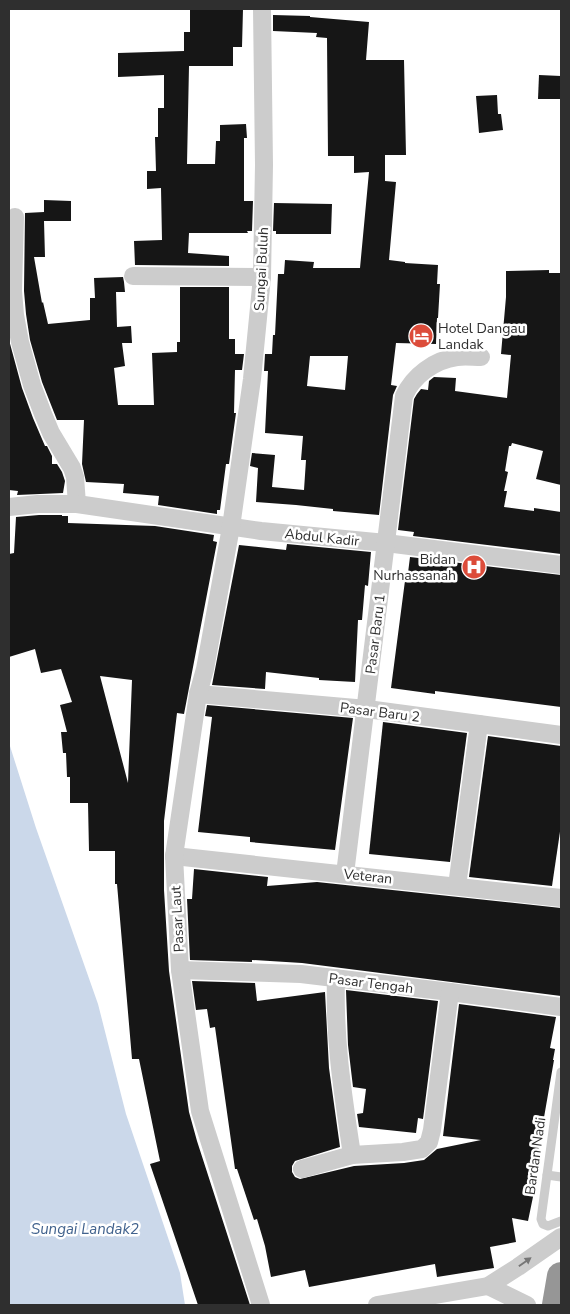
<svg xmlns="http://www.w3.org/2000/svg" width="570" height="1314" font-family="'Nunito Sans',sans-serif">
<rect width="100%" height="100%" fill="#fff"/>
<!-- water -->
<path fill="#cbd8ea" d="M9 743 36 828 98 1004 126 1114 180 1273 185 1305H9Z"/>
<!-- building -->
<g fill="#161616" fill-rule="evenodd">
<path d="M190 9H243L242 47H233V66H189L187 164H215L216 141H220V125L246 124 247 138H244V201H253L252 231H247L248 233H189L188 253 229 256V266L135 265 134 241 162 240 161 188 147 189V171H156L155 137H158V108H164V75L118 77V53L184 51V32H190Z"/>
<path d="M273 15 310 16V17L369 22 366 60H404L406 155H385V181L396 182 389 260 405 262V263L438 265 437 284H440L438 318H437L436 344 396 343 391 385 397 386 393 395 379 515 333 511V509L296 505 256 502 258 468 250 466 252 453 275 455 272 487 304 490 306 460H301L303 436 265 433 268 371H264L265 354H272L273 335H275L278 274H284L285 260 314 262 313 268H360L369 172 354 173V156H328L327 38 316 37 317 33 273 31ZM310 356H348L345 390 307 386Z"/>
<path d="M539 75 561 76V99H538Z"/>
<path d="M497 95 498 114H501L503 130 479 133 476 96Z"/>
<path d="M44 200 71 201V221H44L45 257H34L42 303 43 302 48 324 90 320V298H95L94 278 123 277 124 282 125 292H116L117 327 131 326 132 343H122L125 366 114 368 118 405H154L152 353 177 352V342H180V287H229V339H235V354H244L242 370H235L234 413H236L229 464H226L220 510H217V514L158 505 159 496 123 493 124 484 86 482 82 464 84 420H57L42 382 30 340 26 314 24 291 25 213 44 212Z"/>
<path d="M274 203 332 204 331 234H276V231H273Z"/>
<path d="M549 270V273H561V485L536 479 543 451 512 443 511 446H509L505 471 508 472 504 491H507L504 507 534 511V508L561 512V554L413 536 414 532 398 530 414 399 417 394 421 389 428 390 429 381 434 377 456 378 455 391 507 398 511 355 501 354 506 297V271Z"/>
<path d="M9 340 22 388 33 418 45 446H47L52 456V464H57L62 472 65 481 63 493 17 495 18 491 9 490Z"/>
<path d="M39 515H62V516H68V523L155 526 214 535 213 541 217 542 184 714 177 713 164 821V890L169 971 189 1112 197 1141 250 1305H198L150 1164 160 1161 139 1059H132L117 884H115V851H89L88 803H70V777H67L66 753H63L61 732H67L60 705 72 702 61 669 41 673 35 649 9 657V554L14 553 16 517ZM100 676 132 680 128 783Z"/>
<path d="M287 544 371 552 368 586 365 585 362 620H358L355 682 319 680V678L266 672 265 689 212 685 239 545 286 550Z"/>
<path d="M410 557 561 575V707L435 691V694L391 688 406 573H408Z"/>
<path d="M207 705 353 718 335 850 250 842V837L198 832 212 717 205 716Z"/>
<path d="M383 722 467 733 450 862 369 854Z"/>
<path d="M488 736 561 746V825L552 886 469 877Z"/>
<path d="M194 869 268 877 267 886 317 882 561 908V996L302 963 252 960V962L190 960 187 899H192Z"/>
<path d="M192 981 255 983 257 1001 325 992 329 1068 340 1147 295 1161 292 1166V1172L295 1177 300 1179 354 1166 404 1163 424 1160 437 1149 481 1140 443 1136 459 1004 556 1017 550 1048 555 1049 553 1060H554L531 1192H534L528 1221 512 1218 516 1242 490 1247 494 1268 437 1277 435 1264 309 1287 305 1270 271 1277 265 1246 257 1219 254 1220 237 1169H235L215 1027 210 1028 207 1009 196 1010Z"/>
<path d="M346 990 438 1001 423 1119 418 1118 416 1133 359 1127 357 1114 363 1113 366 1089 353 1087 348 1045Z"/>
</g>
<g fill="none" stroke-linecap="round" stroke-linejoin="round">
<!-- lane -->
<g stroke="#ccc" stroke-width="9">
<path d="M561 1072 541 1219 543 1224 548 1226 561 1221"/>
<path d="M547 1175 561 1177"/>
</g>
<!-- street -->
<g stroke="#ccc" stroke-width="18">
<path d="M15 217 13 291 15 315 20 342 32 385 43 414 51 433 72 468 75 477 77 504"/>
<path d="M133 276 262 277"/>
<path d="M9 507 38 504H77L261 531 386 543 561 565"/>
<path d="M198 694 367 709 561 735"/>
<path d="M174 856 561 898"/>
<path d="M345 874 404 396C413 376 434 360 457 357 465 356 473 357 481 357"/>
<path d="M457 886 479 724"/>
<path d="M180 970 301 974 450 992 561 1007"/>
<path d="M336 978C334 1040 343 1095 352 1155"/>
<path d="M302 1169 352 1155 403 1152 422 1149 429 1142 432 1130 450 992"/>
<path d="M488 1286 527 1305"/>
<path d="M261 1305 200 1111 180 970 174 856 198 694 205 669 231 527 252 379 262 277 264 165 262 9"/>
<path d="M377 1305 488 1286 518 1267 561 1237"/>
</g>
<!-- highway -->
<path stroke="#969696" stroke-width="28" d="M556 1305 561 1276"/>
</g>
<!-- one-way arrows -->
<defs><path id="oneway-solid" d="M-6-.8H1V-3.2L6.5 0L1 3.2V.8H-6Z" transform="scale(1.25)"/></defs>
<use fill="#767676" href="#oneway-solid" transform="translate(525 1262) rotate(-35)"/>
<!-- icons -->
<defs>
<symbol id="hotel-disc" viewBox="-11 -11 22 22"><circle r="9.5" fill="#dc4c3a" stroke="#fff"/><path d="M-6-4.5h1.5V1H6V5H4.5V3h-9V5H-6ZM-4 0a1.8 1.8 0 1 1 3.6 0ZM.5 0V-2.5h3Q6-2.5 6 0Z" fill="#fff"/></symbol>
<symbol id="hospital-disc" viewBox="-11 -11 22 22"><circle r="9.5" fill="#dc4c3a" stroke="#fff"/><path d="M-5-5h3v3.5h4V-5h3V5h-3V1.5h-4V5h-3Z" fill="#fff"/></symbol>
</defs>
<g fill-rule="evenodd">
<use href="#hotel-disc" x="407" y="322" width="28" height="28"/>
<use href="#hospital-disc" x="460" y="553" width="28" height="28"/>
</g>
<g text-anchor="middle" stroke-width="5" stroke-linejoin="round" paint-order="stroke">
<!-- street labels -->
<g font-size="14" fill="#2f2f2f" stroke="#fff">
<text transform="translate(261 269) rotate(-87)" y="5">Sungai Buluh</text>
<text transform="translate(322 537) rotate(6)" y="5">Abdul Kadir</text>
<text transform="translate(375 634) rotate(-83)" y="5">Pasar Baru 1</text>
<text transform="translate(380 712) rotate(7)" y="5">Pasar Baru 2</text>
<text transform="translate(368 876) rotate(6)" y="5">Veteran</text>
<text transform="translate(177 919) rotate(-93)" y="5">Pasar Laut</text>
<text transform="translate(371 983) rotate(7)" y="5">Pasar Tengah</text>
<text transform="translate(535 1156) rotate(-82)" y="5">Bardan Nadi</text>
</g>
<!-- poi labels -->
<g font-size="14" fill="#2f2f2f" stroke="#fff" text-anchor="start">
<text x="438" y="333">Hotel Dangau<tspan x="438" dy="16">Landak</tspan></text>
<text x="456" y="564" text-anchor="end">Bidan<tspan x="456" dy="16">Nurhassanah</tspan></text>
</g>
<!-- water labels -->
<g font-size="15" font-style="italic" fill="#41628d" stroke="#fff">
<text x="85" y="1234">Sungai Landak2</text>
</g>
</g>
<!-- border -->
<rect width="570" height="1314" fill="none" stroke="#2f2f2f" stroke-width="20"/>
</svg>
